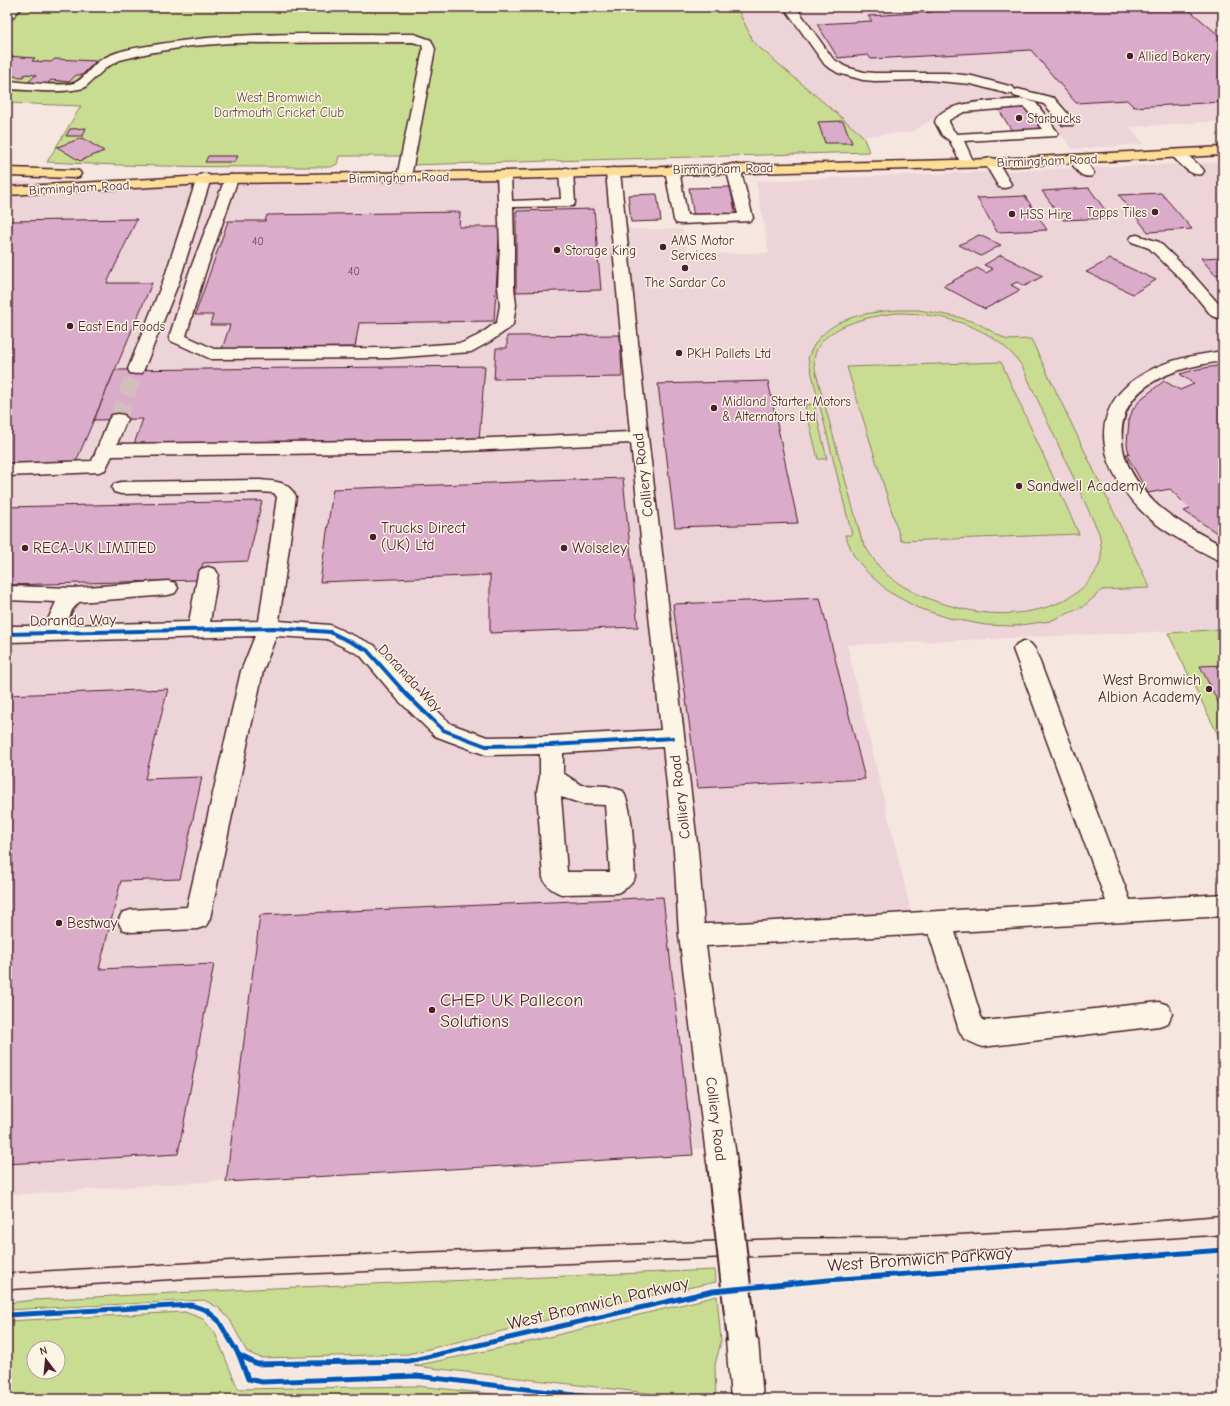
<svg xmlns="http://www.w3.org/2000/svg" width="1230" height="1406" font-family="'Comic Neue',sans-serif">
<rect width="100%" height="100%" fill="#f5e6e0"/>
<filter id="ink" filterUnits="userSpaceOnUse"><feTurbulence type="fractalNoise" baseFrequency=".025" numOctaves="2"/><feDisplacementMap in="SourceGraphic" scale="8" xChannelSelector="R" yChannelSelector="G"/><feConvolveMatrix kernelMatrix="1 2 1 2 8 2 1 2 1" color-interpolation-filters="sRGB"/></filter>
<g filter="url(#ink)">
<!-- built -->
<g fill="#edd4d9">
<path d="M760 7H1223V121L1130 127 1144 144 1073 149 1032 101 954 105 912 132 864 136 869 152 431 58 754 43 738 10Z"/>
<path d="M1223 162V629L847 645 914 924 693 935 724 1147 7 1195V182L231 179 613 172 618 229H682L688 254 769 253 756 181Z"/>
</g>
<!-- green -->
<g fill="#c9dd92" stroke="#8a7e5e" fill-rule="evenodd">
<path d="M10 7H760L738 10 754 43 863 136 869 152 409 165 405 156H339L337 164 331 167C236 167 141 167 47 162L81 106 7 103V10Z"/>
<path d="M899 310H919L958 317 977 323 1007 340 1031 339 1150 588 1102 590 1083 607 1050 621 1013 626 985 625 949 618 918 608 889 592 868 573 854 556 845 535H852L808 358C822 319 862 312 899 310ZM897 313C943 313 994 326 1022 366L1099 533C1101 543 1103 555 1099 565 1079 610 1016 619 973 611 946 606 918 597 895 581 880 571 871 556 862 541L816 373C815 369 814 364 814 360 817 326 870 316 897 313Z"/>
<path d="M1001 362 1079 534 901 541 847 367Z"/>
<path d="M814 404 827 459H818L805 405Z"/>
<path d="M1223 629V745L1168 633Z"/>
<path d="M715 1270 716 1282 629 1300 408 1354 261 1358 247 1352 230 1320 219 1308 204 1300 7 1310V1303L35 1300 274 1288Z"/>
<path d="M717 1296 721 1341 715 1365 716 1399H700L414 1366 524 1343Z"/>
<path d="M185 1312 203 1319 215 1333 238 1389 418 1386 537 1399H7V1321ZM34 1348H58V1372H34Z"/>
</g>
<!-- building -->
<g fill="#dbabca" stroke="#4a1f2b">
<path d="M928 7H1186L1223 39V102L1134 107 1127 100 1076 103 1031 50 871 59 868 55 838 58 817 24 872 21 868 16 932 12Z"/>
<path d="M7 56 35 58 32 61 51 62 55 59 96 61 82 75H76L69 82 51 80 46 85 27 83 36 75 25 74 23 77 11 76 7 78Z"/>
<path d="M1027 106 1041 130 1012 131 997 107Z"/>
<path d="M843 121 852 143H825L818 122Z"/>
<path d="M86 128 83 136H66L70 129Z"/>
<path d="M82 138 104 151 80 161 57 147Z"/>
<path d="M208 156H238L235 162H205Z"/>
<path d="M730 187 736 216 694 217 689 188Z"/>
<path d="M1089 188 1111 218 1063 220 1042 191Z"/>
<path d="M1161 193 1192 229 1148 232 1119 195Z"/>
<path d="M657 194 661 221 631 222 628 195Z"/>
<path d="M1025 196 1047 230 997 232 977 198Z"/>
<path d="M594 209 601 290 516 292V211Z"/>
<path d="M460 212 459 227H500L494 321 359 323 355 347 222 349 230 325H210L213 315H195L228 221H265L267 215Z"/>
<path d="M137 219 107 283H152L75 464 7 465V221Z"/>
<path d="M979 235 1001 245 981 256 959 245Z"/>
<path d="M1001 255 1043 276 1025 286 1017 282 1011 285 1020 290 985 309 943 286 977 268 986 273 993 269 984 265Z"/>
<path d="M1222 257 1223 258V274L1215 275 1201 258Z"/>
<path d="M1110 259 1156 280 1133 294 1086 272Z"/>
<path d="M620 335 622 377 494 379 496 348H507V336Z"/>
<path d="M1223 365V537L1184 511 1190 509 1170 489 1148 493 1126 454H1129L1127 444 1129 420 1133 409 1142 398 1164 381 1180 390 1194 384 1180 374 1198 369Z"/>
<path d="M485 366 479 440 134 444 143 419 94 420 115 370Z"/>
<path d="M768 381 798 523 675 527 658 384Z"/>
<path d="M623 478 638 627 490 633V575L320 582 333 489Z"/>
<path d="M262 501 248 561 203 563 198 580 7 585V507Z"/>
<path d="M820 598 865 779 698 788 673 604Z"/>
<path d="M1223 665V712L1200 666Z"/>
<path d="M168 689 145 779 202 777 180 879 121 881 99 969 214 964 178 1154 7 1164V695Z"/>
<path d="M663 897 693 1155 226 1182 260 915Z"/>
</g>
<g fill="none" stroke-linecap="round" stroke-linejoin="round">
<!-- minor-tunnel -->
<path stroke="#d3bebc" stroke-width="17" stroke-dasharray="17 8" stroke-linecap="butt" d="M118 419 136 369"/>
<defs>
<g id="minor">
<path d="M10 7H22L11 19 7 20V10Z"/>
<path d="M784 7H796L833 59 846 67 864 72 874 73H947L972 76 1013 87 1015 90 1018 89 1054 98 1075 122 1073 125H1063L1044 104 1014 96 1012 93 1009 94 971 84 927 80 874 81 863 80 838 73 825 65Z"/>
<path d="M414 34 431 40 435 49 411 177 409 180 404 181 399 180 397 177 423 49 422 45 413 42 230 43 191 46 149 53 120 60 107 67 84 88C59 94 33 90 7 89V81C25 82 57 87 74 83 83 80 91 67 99 61 115 50 140 47 160 44 243 30 330 35 414 34Z"/>
<path d="M1025 99 1036 103 1058 133 1056 136 964 141 974 163 972 166 967 167 962 166 950 141 942 135 935 122C941 99 1005 101 1025 99ZM1023 107 1026 109 1042 129 957 134 953 130 949 122V120L964 112Z"/>
<path d="M1178 150 1183 151 1202 168 1204 171 1202 174C1190 177 1181 164 1173 157L1171 154 1173 151Z"/>
<path d="M1076 155C1084 157 1089 166 1094 173L1092 176C1080 179 1075 168 1069 159L1071 156Z"/>
<path d="M991 158 996 159 998 162 1011 184 1009 187 1004 188 999 187 997 184 984 162 986 159Z"/>
<path d="M733 164 738 165 740 168 753 218 751 221 681 224 676 223 674 220 665 170 667 167 672 166 677 167 679 170 687 215 738 214 726 168 728 165Z"/>
<path d="M566 168 571 169 573 172 575 203 573 206 513 207 514 246V287L516 305 513 324 511 327 491 341 471 352 389 358 211 359 171 341 169 338 189 273 226 176 231 175 236 176 238 179 205 273 186 336 214 349 389 348 462 343 479 335 497 322 500 305 498 287 500 246 497 175 499 172 504 171 509 172 511 175 512 201 561 199 559 172 561 169Z"/>
<path d="M613 168 618 169 620 172 648 437 698 851 704 924 739 923 1106 901 1013 649 1017 644 1024 641 1031 644 1035 649 1130 900 1223 894V916L955 932 981 1017 984 1021 1159 1002 1168 1005 1172 1014 1168 1023 1159 1026 982 1047 964 1039 959 1030 929 934 706 946 737 1163 732 1173 722 1177 712 1173 707 1163 679 935 674 851 663 747 563 753V773L581 785 607 786 623 791C634 812 633 853 635 877 631 886 626 889 617 893L561 894C552 890 547 887 543 878L537 791 540 777V754L486 755 435 736 398 700 360 655 327 639 276 636 263 671 210 918 206 926 197 929 131 932 122 929 118 921 122 913 131 910 187 907 241 671 255 636 7 642V626H45L56 602 7 600V586L73 588 168 581 175 583 178 588 175 593 168 595 79 602 72 610 66 625 189 622 198 574 201 569 208 567 215 569 218 574 210 622 259 621 277 497 274 493 259 492 121 494 114 492 112 488 114 484 121 482 259 480C276 482 286 480 296 496L279 621 330 625 374 645 414 688 451 724 487 737 551 736 661 730 631 443 446 452 112 456 105 470 99 472 7 476V464L92 461 109 419 112 415 118 414 124 415 127 419 117 444 446 440 630 432 606 172 608 169ZM561 797 583 804 605 805 610 872H567Z"/>
<path d="M204 174 209 175 211 178 180 279 144 369 142 373 136 374 130 373 128 369 164 279 197 178 199 175Z"/>
<path d="M1137 235 1159 242 1194 276 1223 309V317L1218 318 1212 316 1184 282 1149 248 1132 242 1130 239 1132 236Z"/>
<path d="M1223 351V361C1177 367 1117 383 1122 442 1124 465 1138 485 1154 502 1174 521 1199 533 1223 546V561L1216 559C1193 547 1169 535 1149 518 1102 476 1079 410 1145 373 1168 359 1196 355 1223 351Z"/>
<path d="M742 1324 753 1329 758 1340 763 1399H731L726 1340 731 1329Z"/>
</g>
<g id="highway">
<path d="M1223 147V155L995 167 504 179 224 183 7 195V187L224 175 504 171 995 159Z"/>
<path d="M7 168 74 170 79 171 81 174 79 177 74 178 7 176Z"/>
</g>
</defs>
<!-- minor casing -->
<use href="#minor" stroke="#4a1f2b" stroke-width="3"/>
<!-- highway casing -->
<use href="#highway" stroke="#4a1f2b" stroke-width="3"/>
<!-- minor -->
<use href="#minor" fill="#fcf5e5" fill-rule="evenodd"/>
<!-- highway -->
<use href="#highway" fill="#fcde96" fill-rule="evenodd"/>
<!-- tram -->
<g stroke="#4a1f2b" stroke-width="1.5">
<path d="M7 1273 269 1258 787 1238 905 1237 1064 1229 1223 1215"/>
<path d="M7 1290 184 1279 511 1266 800 1255 928 1254 1223 1235"/>
</g>
<defs>
<path id="minor-bridge" d="M722 1163 742 1340"/>
</defs>
<!-- minor-bridge casing -->
<use href="#minor-bridge" stroke="#4a1f2b" stroke-width="32" stroke-linecap="butt"/>
<!-- minor-bridge -->
<use href="#minor-bridge" stroke="#fcf5e5" stroke-width="28"/>
<defs>
<path id="cycleway-far1" d="M7 634 274 628 330 632 367 650 406 694 443 730 486 746 551 745 673 738"/>
<g id="cycleway">
<path d="M7 1315 191 1305 206 1310 218 1320 239 1355 257 1364 409 1361 713 1291 828 1280 1223 1250"/>
<path d="M239 1355 248 1379 262 1382 417 1376 608 1399"/>
</g>
</defs>
<!-- cycleway-far1 casing -->
<use href="#cycleway-far1" stroke="#fcf5e5" stroke-width="6"/>
<!-- cycleway casing -->
<use href="#cycleway" stroke="#fcf5e5" stroke-width="8"/>
<!-- cycleway-far1 -->
<use href="#cycleway-far1" stroke="#0057b8" stroke-width="4"/>
<!-- cycleway -->
<use href="#cycleway" stroke="#0057b8" stroke-width="5"/>
</g>
</g>
<!-- markers -->
<g fill="#4a1f2b" stroke="#fcf5e5" stroke-width="1.5">
<circle cx="1130" cy="56" r="4"/>
<circle cx="1019" cy="118" r="4"/>
<circle cx="1155" cy="212" r="4"/>
<circle cx="1012" cy="214" r="4"/>
<circle cx="663" cy="247" r="4"/>
<circle cx="557" cy="250" r="4"/>
<circle cx="685" cy="268" r="4"/>
<circle cx="70" cy="326" r="4"/>
<circle cx="679" cy="353" r="4"/>
<circle cx="714" cy="408" r="4"/>
<circle cx="1019" cy="486" r="4"/>
<circle cx="373" cy="537" r="4"/>
<circle cx="25" cy="548" r="4"/>
<circle cx="564" cy="548" r="4"/>
<circle cx="1209" cy="689" r="4"/>
<circle cx="59" cy="923" r="4"/>
<circle cx="432" cy="1010" r="4"/>
</g>
<g text-anchor="middle" stroke-width="3" stroke-linejoin="round" paint-order="stroke">
<!-- far-number labels -->
<g font-size="11" fill="#6e4253">
<text x="258" y="245">40</text>
<text x="354" y="275">40</text>
</g>
<!-- far-poi labels -->
<g font-size="13" fill="#4a1f2b" stroke="#fcf5e5" text-anchor="start">
<text x="1138" y="61">Allied Bakery</text>
<text x="1027" y="123">Starbucks</text>
<text x="1147" y="217" text-anchor="end">Topps Tiles</text>
<text x="1020" y="219">HSS Hire</text>
<text x="671" y="245">AMS Motor<tspan x="671" dy="15">Services</tspan></text>
<text x="565" y="255">Storage King</text>
<text x="685" y="287" text-anchor="middle">The Sardar Co</text>
<text x="78" y="331">East End Foods</text>
<text x="687" y="358">PKH Pallets Ltd</text>
<text x="722" y="406">Midland Starter Motors<tspan x="722" dy="15">&amp; Alternators Ltd</tspan></text>
</g>
<!-- far-park labels -->
<g font-size="13" fill="#6a4e45" stroke="#fcf5e5">
<text x="279" y="102">West Bromwich<tspan x="279" dy="15">Dartmouth Cricket Club</tspan></text>
</g>
<!-- far-street labels -->
<g font-size="13" fill="#4a1f2b" stroke="#fcf5e5">
<text transform="translate(1047 160) rotate(-2)" y="5">Birmingham Road</text>
<text transform="translate(723 168) rotate(-1)" y="5">Birmingham Road</text>
<text transform="translate(399 177) rotate(-1)" y="5">Birmingham Road</text>
<text transform="translate(79 187) rotate(-3)" y="5">Birmingham Road</text>
</g>
<!-- street labels -->
<g font-size="15" fill="#4a1f2b" stroke="#fcf5e5">
<text transform="translate(643 475) rotate(-97)" y="5">Colliery Road</text>
<text transform="translate(73 620) rotate(-1)" y="5">Doranda Way</text>
<text transform="translate(410 678) rotate(47)" y="5">Doranda Way</text>
<text transform="translate(680 797) rotate(-97)" y="5">Colliery Road</text>
<text transform="translate(716 1119) rotate(83)" y="5">Colliery Road</text>
</g>
<!-- poi labels -->
<g font-size="15" fill="#4a1f2b" stroke="#fcf5e5" text-anchor="start">
<text x="1027" y="491">Sandwell Academy</text>
<text x="381" y="533">Trucks Direct<tspan x="381" dy="17">(UK) Ltd</tspan></text>
<text x="33" y="553">RECA-UK LIMITED</text>
<text x="572" y="553">Wolseley</text>
<text x="1201" y="685" text-anchor="end">West Bromwich<tspan x="1201" dy="17">Albion Academy</tspan></text>
<text x="67" y="928">Bestway</text>
</g>
<!-- near-poi labels -->
<g font-size="18" fill="#4a1f2b" stroke="#fcf5e5" text-anchor="start">
<text x="440" y="1006">CHEP UK Pallecon<tspan x="440" dy="21">Solutions</tspan></text>
</g>
<!-- near-street labels -->
<g font-size="18" fill="#4a1f2b" stroke="#fcf5e5">
<text transform="translate(920 1259) rotate(-4)" y="6">West Bromwich Parkway</text>
<text transform="translate(598 1303) rotate(-13)" y="6">West Bromwich Parkway</text>
</g>
</g>
<!-- margin -->
<rect width="1230" height="1406" fill="none" stroke="#fcf5e5" stroke-width="24"/>
<rect x="12" y="12" width="1206" height="1382" fill="none" stroke="#4a1f2b" stroke-width="1.5" filter="url(#ink)"/>
<!-- north arrow -->
<g transform="translate(46 1360) rotate(344)"><circle r="19" fill="#fcf5e5" stroke="#b59f9b"/>
<path d="M0-3L7 15L0 10L-7 15Z" fill="#4a1f2b"/>
<text y="-6" font-size="11" font-weight="bold" text-anchor="middle" fill="#4a1f2b">N</text>
</g>
</svg>
